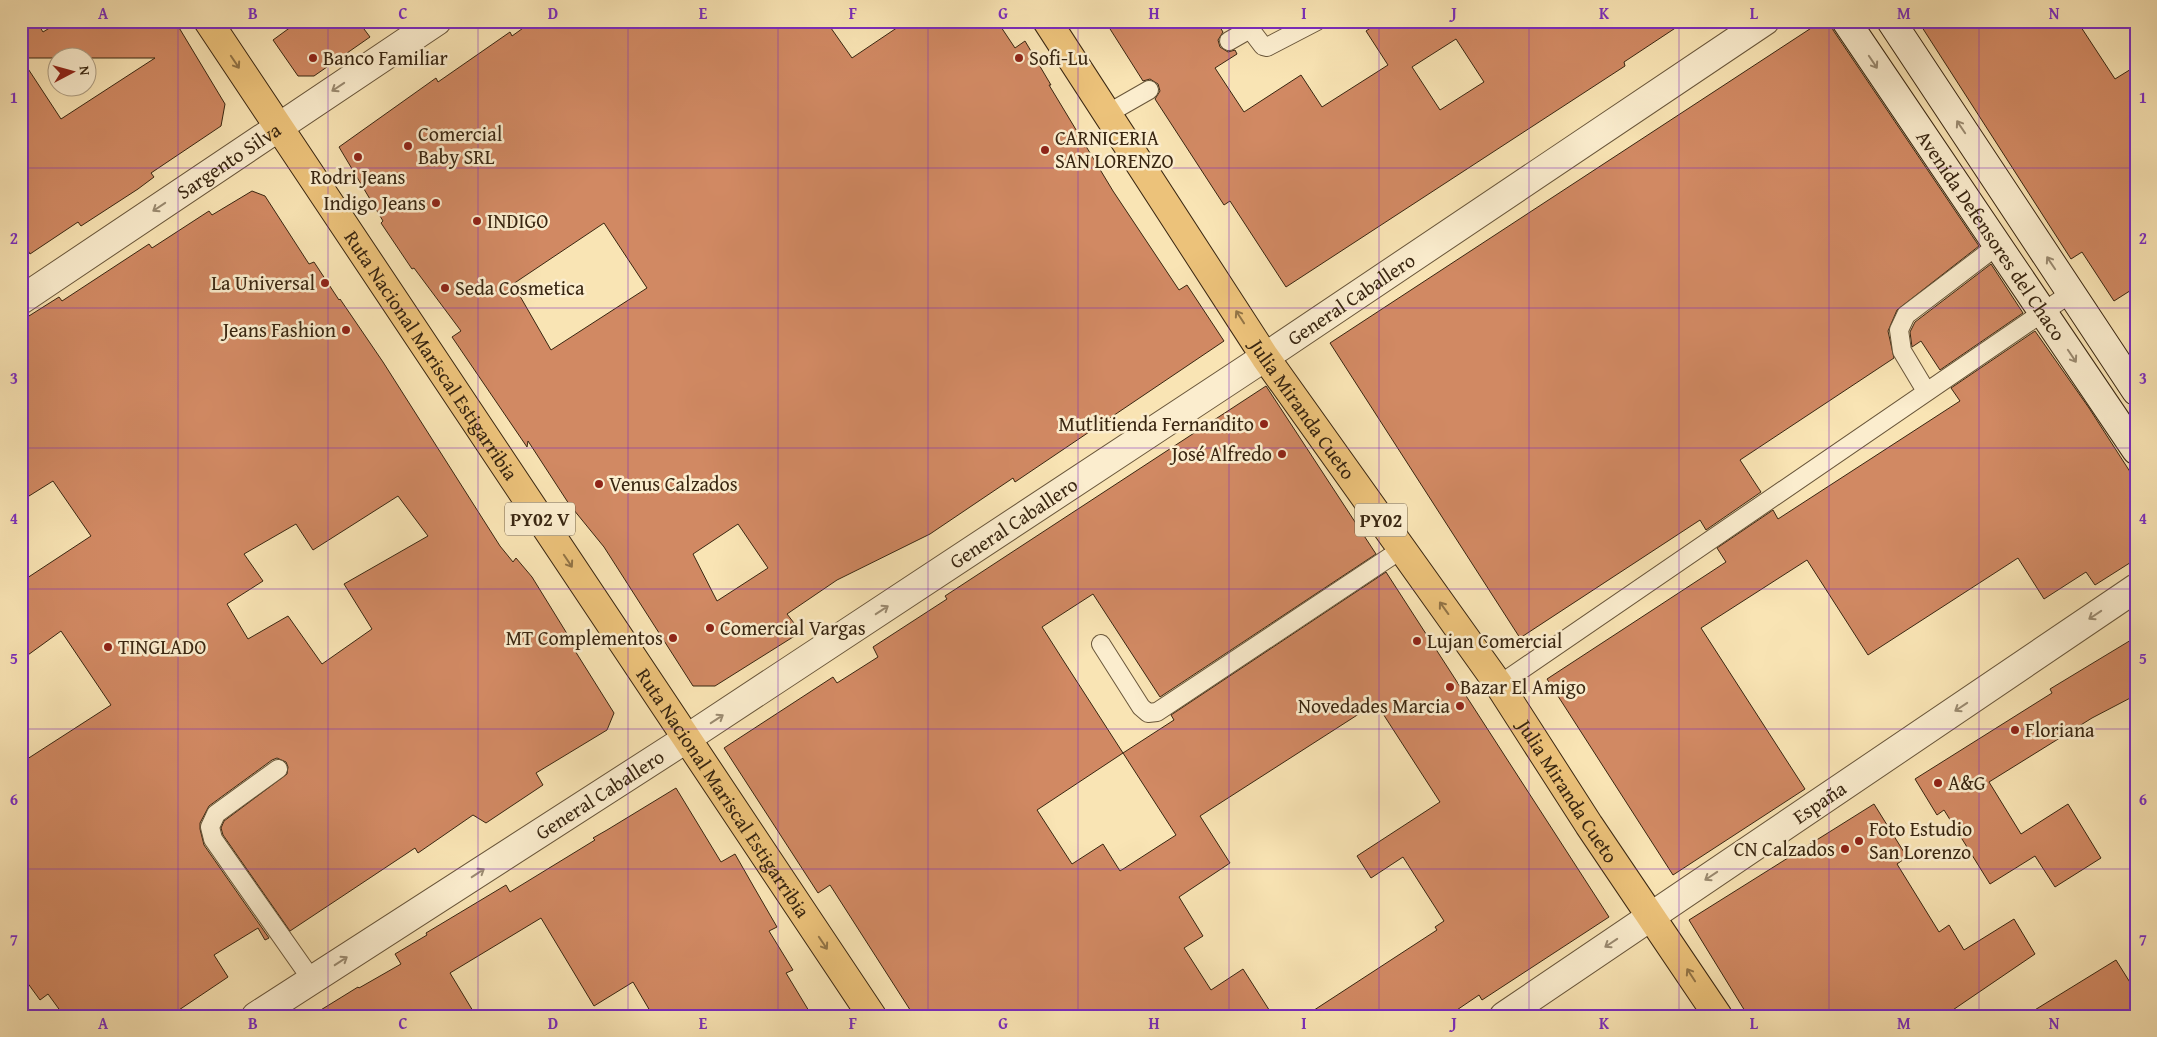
<svg xmlns="http://www.w3.org/2000/svg" width="2157" height="1037" font-family="'Gentium Book Plus',serif">
<rect width="100%" height="100%" fill="#f9e4b4"/>
<filter id="stains"><feTurbulence type="fractalNoise" baseFrequency=".004" numOctaves="4"/><feColorMatrix values="0 0 0 0 .2 0 0 0 0 .09 0 0 0 0 .02 0 0 0 .5 -.17"/></filter>
<radialGradient id="worn" r=".72"><stop offset=".6" stop-color="#630" stop-opacity="0"/><stop offset="1" stop-color="#630" stop-opacity=".3"/></radialGradient>
<!-- building -->
<g fill="#d18963" stroke="#392611" fill-rule="evenodd">
<path d="M21 21H36L43 32 61 21H175L225 104 221 126 151 173 154 177 138 189 81 226 78 222 30 254 21 238ZM21 58H155L61 119Z"/>
<path d="M299 21H358L370 37 314 76H298L273 40Z"/>
<path d="M533 21H826L852 58 907 21H997L1015 48 1025 41 1051 85H1049L1113 191 1179 290 1187 285 1224 341 1015 482 1013 478 930 534 837 580 787 614 801 632 715 686H693L604 547 569 504 528 441 527 447 452 337 461 331 414 268 412 269 381 223 383 221 339 147 436 78 438 82 510 32 512 36ZM604 223 647 288 551 350 513 284ZM738 524 768 568 717 601 693 554Z"/>
<path d="M1105 21H1216L1223 32 1218 40 1220 47 1228 52 1235 50 1237 54 1215 68 1244 112 1301 75 1322 107 1388 65 1366 31 1381 21H1686L1624 62 1625 66 1286 287 1230 201 1224 205 1155 99 1160 91 1158 84 1150 79 1143 81ZM1456 39 1484 82 1440 110 1412 67Z"/>
<path d="M1822 21H1831L1833 30 1979 246 1897 310 1888 331 1894 358 1740 460 1761 492 1706 530 1700 520 1520 638 1330 343Z"/>
<path d="M1918 21H2077L2115 79 2136 66V287L2114 301 2082 252 2071 259Z"/>
<path d="M252 191 265 196 309 264 314 262 339 300 340 299 383 362 500 546 513 562 516 558 532 577 574 645 572 646 614 713 607 730 536 773 543 785 486 823 473 815 418 853 415 848 290 931 223 835 221 828 224 821 287 774 288 767 286 762 277 758 272 760 209 806 200 823V829L204 845 269 938 265 940 258 928 214 955 228 977 170 1016H64L48 994 40 1000 21 974V763L111 705 61 631 21 660V582L91 536 53 481 21 501V321L59 297 62 301 149 244 152 248 209 211 212 215ZM398 496 428 536 344 584 372 629 322 664 288 616 248 639 227 604 263 581 244 554 296 524 313 550Z"/>
<path d="M1991 264 2023 313 1940 370 1921 341 1912 347 1910 332 1915 322Z"/>
<path d="M2035 331 2089 408 2136 481V559L2095 585 2086 572 2044 599 2018 558 1868 655 1807 560 1701 628 1805 789 1673 875 1547 679 1726 562 1717 548 1773 510 1778 519 1960 401 1951 388Z"/>
<path d="M1266 386 1376 554 1160 697 1093 594 1042 627 1063 660 1123 753 1174 720 1171 715 1386 572 1609 917 1482 1000 1479 995 1448 1016H1305L1437 930 1435 927 1444 921 1403 857 1371 878 1357 856 1440 802 1376 703 1200 816 1230 863 1179 897 1203 936 1184 948 1211 990 1243 969 1273 1016H914L830 885 818 893 724 748 833 677 837 683 878 657 873 647 947 599 945 596ZM1123 753 1176 835 1120 871 1103 844 1072 864 1037 810Z"/>
<path d="M2136 637V695L2092 718 1989 782 2021 834 2068 804 2101 858 2055 887 2035 856 1990 884 1944 810 1937 815 1915 779 2052 693 2050 689Z"/>
<path d="M676 788 721 862 735 854 755 889 777 927 769 931 793 970 786 973 812 1016H653L633 982 594 1006 541 918 450 973 476 1016H311L358 987 359 988 401 964 395 954 427 935 426 933 506 885 510 892 595 840 593 838 607 830Z"/>
<path d="M1874 804 1907 857 1897 864 1939 932 1949 925 1964 950 2014 919 2035 954 1944 1016H1748L1689 920Z"/>
<path d="M2116 960 2136 992V1016H2025Z"/>
</g>
<g fill="none" stroke-linecap="round" stroke-linejoin="round">
<defs>
<g id="lane">
<path d="M1248 21 1250 29 1263 46 1267 47 1317 21"/>
<path d="M1229 41 1250 29"/>
<path d="M1107 114 1149 90"/>
<path d="M1926 391 1902 351 1899 330 1906 315 1998 245"/>
<path d="M1101 644 1141 707 1148 713 1157 712 1402 549"/>
<path d="M1499 685 2071 293"/>
<path d="M278 769 216 814 210 827 213 839 312 980"/>
</g>
<g id="street">
<path id="s1" d="M21 300 437 21"/>
<path id="s2" d="M256 1016 686 739 1265 357 1765 21"/>
<path id="s3" d="M1504 1016 2136 588"/>
</g>
<g id="secondary">
<path id="s4" d="M1846 21 2136 450"/>
<path d="M1891 21 2136 391"/>
</g>
<g id="highway">
<path id="s5" d="M208 21 872 1016"/>
<path id="s6" d="M1047 21 1265 357 1499 685 1589 825 1718 1016"/>
</g>
</defs>
<!-- lane casing -->
<use href="#lane" stroke="#69563a" stroke-width="20"/>
<!-- street casing -->
<use href="#street" stroke="#69563a" stroke-width="30"/>
<!-- secondary casing -->
<use href="#secondary" stroke="#392611" stroke-width="30"/>
<!-- highway casing -->
<use href="#highway" stroke="#392611" stroke-width="30"/>
<!-- lane -->
<use href="#lane" stroke="#fbedce" stroke-width="18"/>
<!-- street -->
<use href="#street" stroke="#fbedce" stroke-width="28"/>
<!-- secondary -->
<use href="#secondary" stroke="#fbedce" stroke-width="28"/>
<!-- highway -->
<use href="#highway" stroke="#ecc27a" stroke-width="28"/>
</g>
<!-- one-way arrows -->
<defs><path id="oneway-shaft" d="M-6 0H5M1.5-3L5.5 0L1.5 3" fill="none" stroke-width="1.6" stroke-linecap="round" stroke-linejoin="round" transform="scale(1.25)"/></defs>
<g stroke="#927446">
<use href="#oneway-shaft" transform="translate(235 62) rotate(56)"/>
<use href="#oneway-shaft" transform="translate(1240 317) rotate(-123)"/>
<use href="#oneway-shaft" transform="translate(568 561) rotate(56)"/>
<use href="#oneway-shaft" transform="translate(1444 608) rotate(-126)"/>
<use href="#oneway-shaft" transform="translate(823 943) rotate(56)"/>
<use href="#oneway-shaft" transform="translate(1691 975) rotate(-123)"/>
</g>
<g stroke="#9a8a70">
<use href="#oneway-shaft" transform="translate(1873 62) rotate(56)"/>
<use href="#oneway-shaft" transform="translate(338 87) rotate(146)"/>
<use href="#oneway-shaft" transform="translate(1961 127) rotate(-124)"/>
<use href="#oneway-shaft" transform="translate(159 207) rotate(146)"/>
<use href="#oneway-shaft" transform="translate(2051 263) rotate(-124)"/>
<use href="#oneway-shaft" transform="translate(2072 356) rotate(56)"/>
<use href="#oneway-shaft" transform="translate(882 610) rotate(-33)"/>
<use href="#oneway-shaft" transform="translate(2095 615) rotate(146)"/>
<use href="#oneway-shaft" transform="translate(1961 707) rotate(146)"/>
<use href="#oneway-shaft" transform="translate(717 719) rotate(-33)"/>
<use href="#oneway-shaft" transform="translate(478 873) rotate(-33)"/>
<use href="#oneway-shaft" transform="translate(1711 876) rotate(146)"/>
<use href="#oneway-shaft" transform="translate(1611 943) rotate(146)"/>
<use href="#oneway-shaft" transform="translate(341 961) rotate(-33)"/>
</g>
<!-- grid -->
<path fill="none" stroke="#7b2cbf" stroke-width="1" stroke-opacity="0.55" d="M178 21V1016M328 21V1016M478 21V1016M628 21V1016M778 21V1016M928 21V1016M1078 21V1016M1229 21V1016M1379 21V1016M1529 21V1016M1679 21V1016M1829 21V1016M1979 21V1016M21 168H2136M21 308H2136M21 448H2136M21 589H2136M21 729H2136M21 869H2136"/>
<!-- markers -->
<g fill="#8f2418" stroke="#fbedce" stroke-width="2">
<circle cx="313" cy="58" r="5"/>
<circle cx="1019" cy="58" r="5"/>
<circle cx="408" cy="146" r="5"/>
<circle cx="1045" cy="150" r="5"/>
<circle cx="358" cy="157" r="5"/>
<circle cx="436" cy="203" r="5"/>
<circle cx="477" cy="221" r="5"/>
<circle cx="325" cy="283" r="5"/>
<circle cx="445" cy="288" r="5"/>
<circle cx="346" cy="330" r="5"/>
<circle cx="1264" cy="424" r="5"/>
<circle cx="1282" cy="454" r="5"/>
<circle cx="599" cy="484" r="5"/>
<circle cx="710" cy="628" r="5"/>
<circle cx="673" cy="638" r="5"/>
<circle cx="1417" cy="641" r="5"/>
<circle cx="108" cy="647" r="5"/>
<circle cx="1450" cy="687" r="5"/>
<circle cx="1460" cy="706" r="5"/>
<circle cx="2015" cy="730" r="5"/>
<circle cx="1938" cy="783" r="5"/>
<circle cx="1859" cy="841" r="5"/>
<circle cx="1845" cy="849" r="5"/>
</g>
<g text-anchor="middle" stroke-width="5" stroke-linejoin="round" paint-order="stroke">
<!-- shield labels -->
<g fill="#fbedce" stroke="#73624a" stroke-width="1">
<rect x="505" y="502.5" width="70" height="33" rx="4"/>
<rect x="1355" y="503.5" width="52" height="33" rx="4"/>
</g>
<g font-size="19" font-weight="bold" fill="#392611">
<text x="540" y="526">PY02 V</text>
<text x="1381" y="527">PY02</text>
</g>
<!-- poi labels -->
<g font-size="20" fill="#392611" stroke="#fbedce" text-anchor="start">
<text x="323" y="65">Banco Familiar</text>
<text x="1029" y="65">Sofi-Lu</text>
<text x="418" y="141">Comercial<tspan x="418" dy="23">Baby SRL</tspan></text>
<text x="1055" y="145">CARNICERIA<tspan x="1055" dy="23">SAN LORENZO</tspan></text>
<text x="358" y="184" text-anchor="middle">Rodri Jeans</text>
<text x="426" y="210" text-anchor="end">Indigo Jeans</text>
<text x="487" y="228">INDIGO</text>
<text x="315" y="290" text-anchor="end">La Universal</text>
<text x="455" y="295">Seda Cosmetica</text>
<text x="336" y="337" text-anchor="end">Jeans Fashion</text>
<text x="1254" y="431" text-anchor="end">Mutlitienda Fernandito</text>
<text x="1272" y="461" text-anchor="end">José Alfredo</text>
<text x="609" y="491">Venus Calzados</text>
<text x="720" y="635">Comercial Vargas</text>
<text x="663" y="645" text-anchor="end">MT Complementos</text>
<text x="1427" y="648">Lujan Comercial</text>
<text x="118" y="654">TINGLADO</text>
<text x="1460" y="694">Bazar El Amigo</text>
<text x="1450" y="713" text-anchor="end">Novedades Marcia</text>
<text x="2025" y="737">Floriana</text>
<text x="1948" y="790">A&amp;G</text>
<text x="1869" y="836">Foto Estudio<tspan x="1869" dy="23">San Lorenzo</tspan></text>
<text x="1835" y="856" text-anchor="end">CN Calzados</text>
</g>
<!-- street labels -->
<g font-size="20" fill="#392611" stroke="#fbedce">
<text dy="7" stroke="none"><textPath href="#s1" startOffset="250">Sargento Silva</textPath></text>
<text dy="7" stroke="none"><textPath href="#s4" startOffset="259">Avenida Defensores del Chaco</textPath></text>
<text dy="7" stroke="none"><textPath href="#s2" startOffset="1309">General Caballero</textPath></text>
<text dy="7" stroke="none"><textPath href="#s5" startOffset="402">Ruta Nacional Mariscal Estigarribia</textPath></text>
<text dy="7" stroke="none"><textPath href="#s6" startOffset="465">Julia Miranda Cueto</textPath></text>
<text dy="7" stroke="none"><textPath href="#s2" startOffset="904">General Caballero</textPath></text>
<text dy="7" stroke="none"><textPath href="#s6" startOffset="930">Julia Miranda Cueto</textPath></text>
<text dy="7" stroke="none"><textPath href="#s5" startOffset="928">Ruta Nacional Mariscal Estigarribia</textPath></text>
<text dy="7" stroke="none"><textPath href="#s2" startOffset="409">General Caballero</textPath></text>
<text dy="7" stroke="none"><textPath href="#s3" startOffset="381">España</textPath></text>
</g>
</g>
<!-- margin -->
<rect width="2157" height="1037" fill="none" stroke="#f9e4b4" stroke-width="55"/>
<!-- north arrow -->
<g transform="translate(72 72) rotate(84)"><circle r="24" fill="#fbedce" stroke="#ad9d82"/>
<path d="M0-4L9 19L0 12L-9 19Z" fill="#8f2418"/>
<text y="-8" font-size="14" font-weight="bold" text-anchor="middle" fill="#392611">N</text>
</g>
<rect x="28" y="28" width="2102" height="982" fill="none" stroke="#7b2cbf" stroke-width="2"/>
<g font-size="16" text-anchor="middle" font-weight="bold" fill="#7b2cbf">
<text x="103" y="19">A</text>
<text x="253" y="19">B</text>
<text x="403" y="19">C</text>
<text x="553" y="19">D</text>
<text x="703" y="19">E</text>
<text x="853" y="19">F</text>
<text x="1003" y="19">G</text>
<text x="1154" y="19">H</text>
<text x="1304" y="19">I</text>
<text x="1454" y="19">J</text>
<text x="1604" y="19">K</text>
<text x="1754" y="19">L</text>
<text x="1904" y="19">M</text>
<text x="2054" y="19">N</text>
<text x="14" y="103">1</text>
<text x="2143" y="103">1</text>
<text x="14" y="244">2</text>
<text x="2143" y="244">2</text>
<text x="14" y="384">3</text>
<text x="2143" y="384">3</text>
<text x="14" y="524">4</text>
<text x="2143" y="524">4</text>
<text x="14" y="664">5</text>
<text x="2143" y="664">5</text>
<text x="14" y="805">6</text>
<text x="2143" y="805">6</text>
<text x="14" y="945">7</text>
<text x="2143" y="945">7</text>
<text x="103" y="1029">A</text>
<text x="253" y="1029">B</text>
<text x="403" y="1029">C</text>
<text x="553" y="1029">D</text>
<text x="703" y="1029">E</text>
<text x="853" y="1029">F</text>
<text x="1003" y="1029">G</text>
<text x="1154" y="1029">H</text>
<text x="1304" y="1029">I</text>
<text x="1454" y="1029">J</text>
<text x="1604" y="1029">K</text>
<text x="1754" y="1029">L</text>
<text x="1904" y="1029">M</text>
<text x="2054" y="1029">N</text>
</g>
<rect width="100%" height="100%" filter="url(#stains)"/>
<rect width="100%" height="100%" fill="url(#worn)"/>
</svg>
